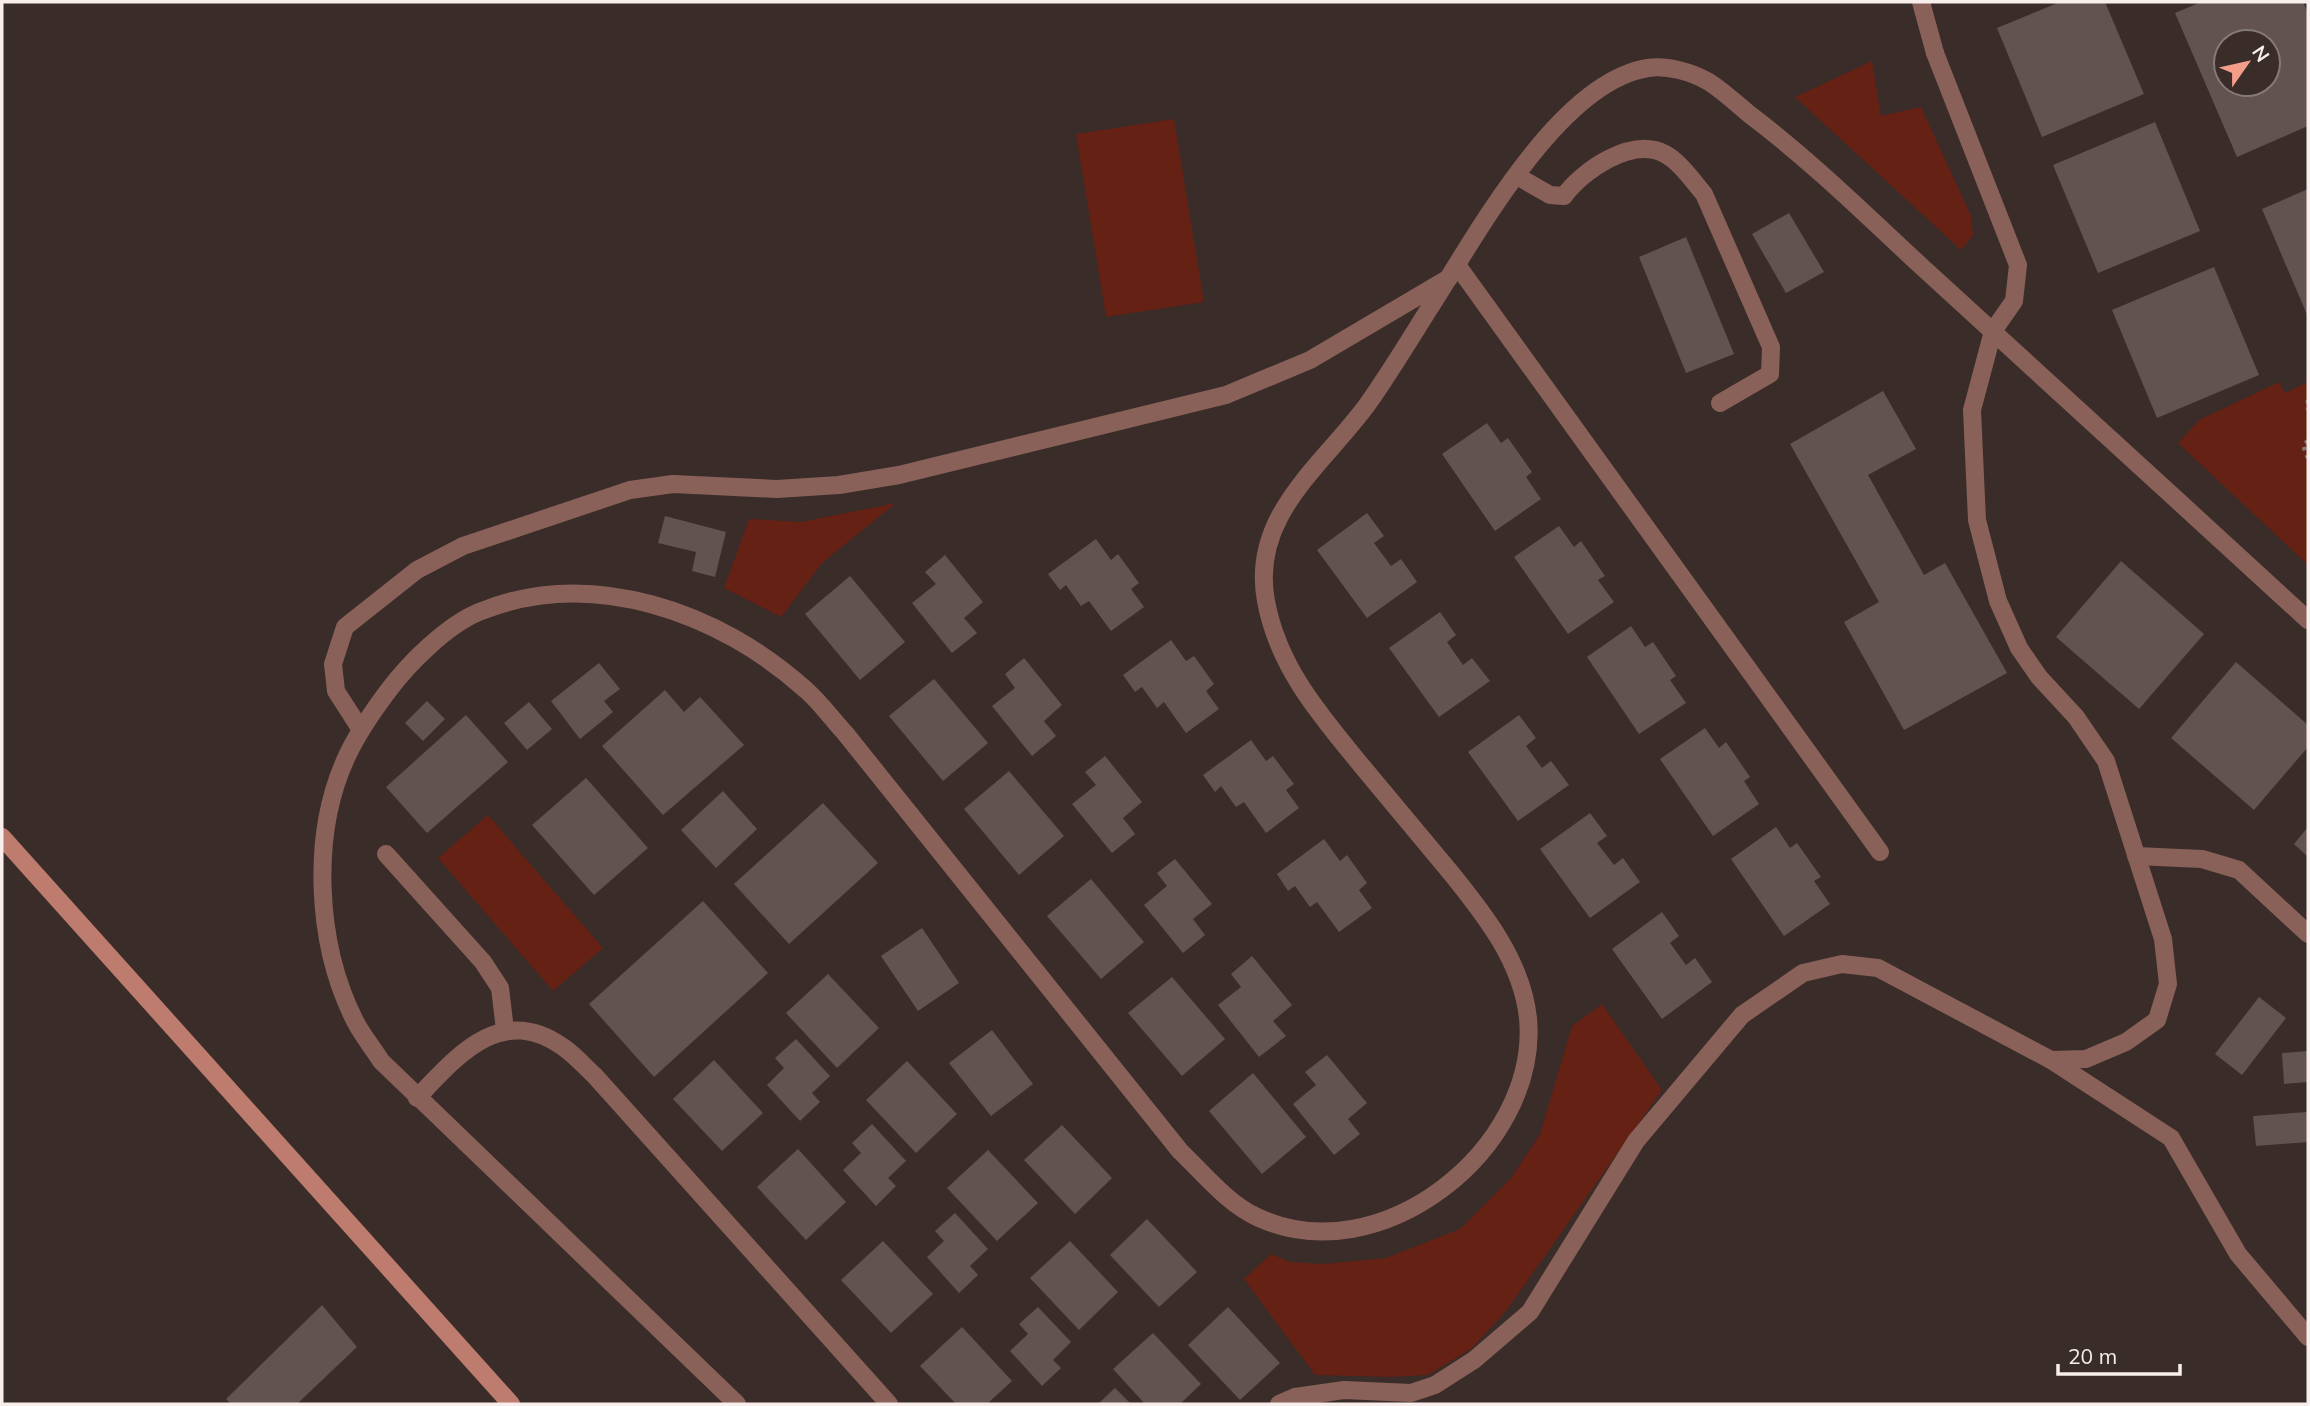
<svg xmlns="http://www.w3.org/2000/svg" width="2310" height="1406" font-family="Mulish,sans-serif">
<rect width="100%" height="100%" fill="#392c29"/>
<!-- green -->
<g fill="#642114">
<path d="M1872 61 1881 116 1921 107 1971 216 1973 235 1961 250 1795 97Z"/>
<path d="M1174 119 1204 302 1106 317 1076 134Z"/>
<path d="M2279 382 2285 393 2308 382V565L2178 443 2199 420Z"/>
<path d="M896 503 822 563 781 617 724 588 749 519 801 522Z"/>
<path d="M488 815 603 948 553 991 438 858Z"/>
<path d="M1602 1004 1662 1090 1506 1311 1471 1349 1428 1375 1391 1377 1315 1375 1244 1279 1271 1254 1290 1262 1323 1264 1386 1258 1460 1229 1511 1178 1540 1134 1572 1026Z"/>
</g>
<!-- building -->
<g fill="#625350" fill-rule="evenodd">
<path d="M2060 2H2105L2144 94 2042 137 1997 28Z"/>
<path d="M2201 2H2303L2308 13V126L2237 157 2175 13ZM2226 42H2268V84H2226Z"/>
<path d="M2155 122 2200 231 2098 273 2053 165Z"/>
<path d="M2308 189V317L2262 209Z"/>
<path d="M1789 213 1824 272 1786 293 1752 234Z"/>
<path d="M1686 237 1734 354 1686 373 1639 257Z"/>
<path d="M2214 267 2259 375 2157 418 2112 310Z"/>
<path d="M1883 391 1916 449 1868 475 1924 575 1945 563 2007 673 1904 730 1844 622 1879 602 1790 444Z"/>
<path d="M1487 423 1501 443 1508 438 1532 472 1526 477 1541 499 1495 531 1442 454Z"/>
<path d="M1367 513 1384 536 1374 543 1391 566 1401 559 1417 582 1367 618 1317 550Z"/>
<path d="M665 516 726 532 715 577 692 571 696 552 658 543Z"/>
<path d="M1559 526 1574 547 1581 541 1605 576 1598 580 1614 602 1568 634 1514 557Z"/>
<path d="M1096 539 1111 560 1118 554 1139 583 1131 589 1144 607 1111 631 1089 601 1081 606 1066 585 1060 590 1048 574Z"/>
<path d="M945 555 983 602 964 618 977 633 952 653 912 603 936 584 925 572Z"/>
<path d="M2121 561 2204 634 2139 709 2056 637Z"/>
<path d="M850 576 905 642 860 680 805 614Z"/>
<path d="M1440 612 1456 635 1447 642 1463 665 1472 658 1490 681 1439 717 1389 648Z"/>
<path d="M1631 626 1645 647 1653 642 1676 676 1670 680 1686 703 1639 734 1587 657Z"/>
<path d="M1171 640 1186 661 1194 656 1214 684 1206 691 1219 709 1186 733 1164 702 1157 708 1142 687 1135 692 1123 675Z"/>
<path d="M1024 658 1062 705 1044 721 1056 736 1032 756 992 706 1015 688 1005 674Z"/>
<path d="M2236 662 2308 725V747L2254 810 2171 738Z"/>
<path d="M599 663 620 689 604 701 613 712 580 739 551 701Z"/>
<path d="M934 679 988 743 943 781 889 716Z"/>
<path d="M665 690 684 712 700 697 744 745 663 815 602 746Z"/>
<path d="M427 701 445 719 423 741 405 723Z"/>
<path d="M529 702 552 729 527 750 504 723Z"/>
<path d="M466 715 508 762 427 833 386 787Z"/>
<path d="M1519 715 1536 738 1526 746 1542 768 1551 761 1569 785 1518 821 1468 752Z"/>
<path d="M1705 728 1719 748 1726 742 1750 777 1744 781 1759 804 1713 836 1660 759Z"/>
<path d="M1251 740 1266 761 1273 756 1294 784 1286 790 1299 808 1266 833 1244 802 1236 807 1221 786 1215 792 1203 775Z"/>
<path d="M1105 756 1142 802 1123 818 1135 834 1112 853 1072 804 1096 785 1085 772Z"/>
<path d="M1009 771 1064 836 1019 875 964 809Z"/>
<path d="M586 778 648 848 594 895 532 825Z"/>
<path d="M723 791 757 829 716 868 681 830Z"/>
<path d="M823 803 878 863 789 944 734 884Z"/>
<path d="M1590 813 1607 836 1597 843 1614 865 1623 858 1640 882 1590 918 1540 849Z"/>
<path d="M1776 827 1790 848 1797 843 1821 877 1814 881 1830 904 1784 936 1731 859Z"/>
<path d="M2308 827V857L2294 844Z"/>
<path d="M1324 839 1340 861 1347 855 1367 883 1359 890 1372 908 1339 932 1317 902 1310 907 1295 886 1288 891 1277 874Z"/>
<path d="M1175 859 1212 904 1193 919 1205 935 1183 953 1144 905 1167 886 1157 873Z"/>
<path d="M1091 879 1144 942 1101 979 1047 916Z"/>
<path d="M703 901 768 973 654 1077 589 1004Z"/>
<path d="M1662 912 1679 936 1670 943 1686 965 1695 958 1712 982 1662 1019 1612 949Z"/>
<path d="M922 928 959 983 918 1011 881 956Z"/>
<path d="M1252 956 1292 1005 1273 1021 1286 1036 1259 1057 1218 1005 1241 987 1231 974Z"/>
<path d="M828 974 879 1028 837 1068 786 1013Z"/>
<path d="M1172 977 1225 1039 1182 1076 1128 1013Z"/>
<path d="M2259 997 2286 1018 2242 1075 2215 1054Z"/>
<path d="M992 1030 1033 1084 991 1116 949 1063Z"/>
<path d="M796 1039 830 1076 812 1093 820 1102 800 1121 767 1085 784 1068 775 1058Z"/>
<path d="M2308 1051V1082L2284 1084 2282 1053Z"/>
<path d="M1327 1055 1367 1103 1348 1119 1360 1134 1334 1155 1293 1104 1316 1085 1305 1072Z"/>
<path d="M714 1060 763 1113 722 1151 673 1099Z"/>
<path d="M907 1061 957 1114 916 1153 866 1100Z"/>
<path d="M1253 1073 1306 1137 1262 1174 1209 1111Z"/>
<path d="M2308 1112V1142L2256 1146 2253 1116Z"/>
<path d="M872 1124 906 1161 888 1178 896 1186 876 1206 843 1170 861 1153 852 1143Z"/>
<path d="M1062 1125 1112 1178 1075 1214 1024 1160Z"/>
<path d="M798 1149 846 1202 806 1240 757 1187Z"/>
<path d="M988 1150 1038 1203 997 1241 947 1188Z"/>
<path d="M955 1213 988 1249 970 1266 978 1275 959 1293 927 1257 944 1241 935 1231Z"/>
<path d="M1147 1219 1197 1272 1159 1307 1110 1255Z"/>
<path d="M883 1241 933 1294 891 1333 841 1280Z"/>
<path d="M1070 1241 1118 1292 1079 1330 1030 1278Z"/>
<path d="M322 1305 357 1347 297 1404H231L226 1399Z"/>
<path d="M1038 1307 1071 1342 1053 1360 1061 1368 1042 1386 1010 1351 1028 1334 1019 1324Z"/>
<path d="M1228 1307 1280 1363 1240 1400 1188 1345Z"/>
<path d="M962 1327 1012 1381 987 1404H956L920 1366Z"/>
<path d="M1153 1333 1201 1384 1180 1404H1145L1113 1369Z"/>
<path d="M1115 1388 1131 1404H1098Z"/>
</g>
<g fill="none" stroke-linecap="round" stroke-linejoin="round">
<!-- path -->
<g stroke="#857a77" stroke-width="4.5" stroke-dasharray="3.5 5" stroke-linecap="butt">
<path d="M2308 400V410"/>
<path d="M2308 441 2303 445 2308 458"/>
</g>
<!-- service -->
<g stroke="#8a6158" stroke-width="18">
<path d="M1921 2 1935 53"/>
<path d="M1517 176 1550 195 1564 196C1582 171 1632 136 1665 154 1680 162 1693 181 1704 194L1771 347 1770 374 1720 403"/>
<path d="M1993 331 1972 410 1977 520 1998 601 2019 648 2039 677 2076 717 2106 761 2163 939 2168 984 2157 1020 2126 1042 2086 1059 2051 1060"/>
<path d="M361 730 336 691 333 664 345 627 417 570 463 546 630 490 673 484 777 489 839 485 899 475 1226 395 1310 360 1449 278"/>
<path d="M386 854 483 962 500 988 505 1030"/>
<path d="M2136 856 2202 859 2239 870 2308 934"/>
</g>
<!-- minor -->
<g stroke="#8a6158" stroke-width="18">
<path d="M1935 53 2018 265 2014 301 1993 331"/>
<path d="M1457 265 1880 852"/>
<path d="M417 1098C457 1056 501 1003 563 1047 575 1055 585 1067 595 1076L889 1404"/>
<path d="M737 1404 381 1061C373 1048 362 1035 355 1021 316 944 310 833 348 754 359 731 373 711 388 691 408 664 447 625 479 612 591 566 720 612 806 690 820 702 832 719 845 733L1180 1151C1204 1174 1227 1203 1257 1217 1379 1275 1540 1149 1528 1018 1522 962 1485 915 1451 873 1421 837 1391 801 1361 765 1320 715 1278 667 1266 601 1250 516 1322 466 1367 405 1389 374 1409 341 1429 309 1475 238 1558 82 1648 68 1667 65 1692 72 1709 82 1723 91 1736 103 1749 114 1810 160 1865 214 1921 266 2051 384 2179 502 2308 620"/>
<path d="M1279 1404 1295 1397 1344 1390 1411 1393 1435 1385 1474 1360 1530 1312 1636 1141 1742 1015 1803 973 1842 964 1878 968 2051 1060 2171 1138 2238 1254 2308 1337"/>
</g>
<!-- secondary -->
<path stroke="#bd7c6e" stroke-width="18" d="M2 837 511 1404"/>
</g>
<!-- border -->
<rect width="2310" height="1406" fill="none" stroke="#f8efed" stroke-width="7"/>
<!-- north arrow -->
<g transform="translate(2247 63) rotate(56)"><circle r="33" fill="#392c29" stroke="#857a77" stroke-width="2"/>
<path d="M0-5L12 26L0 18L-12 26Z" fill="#f49e8a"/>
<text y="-10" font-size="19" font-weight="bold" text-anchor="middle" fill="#f8efed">N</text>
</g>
<!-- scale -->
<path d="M2058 1364v10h122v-10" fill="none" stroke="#f8efed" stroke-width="3.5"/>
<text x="2068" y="1364" font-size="21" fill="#f8efed" stroke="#392c29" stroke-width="5" paint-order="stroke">20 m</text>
</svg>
